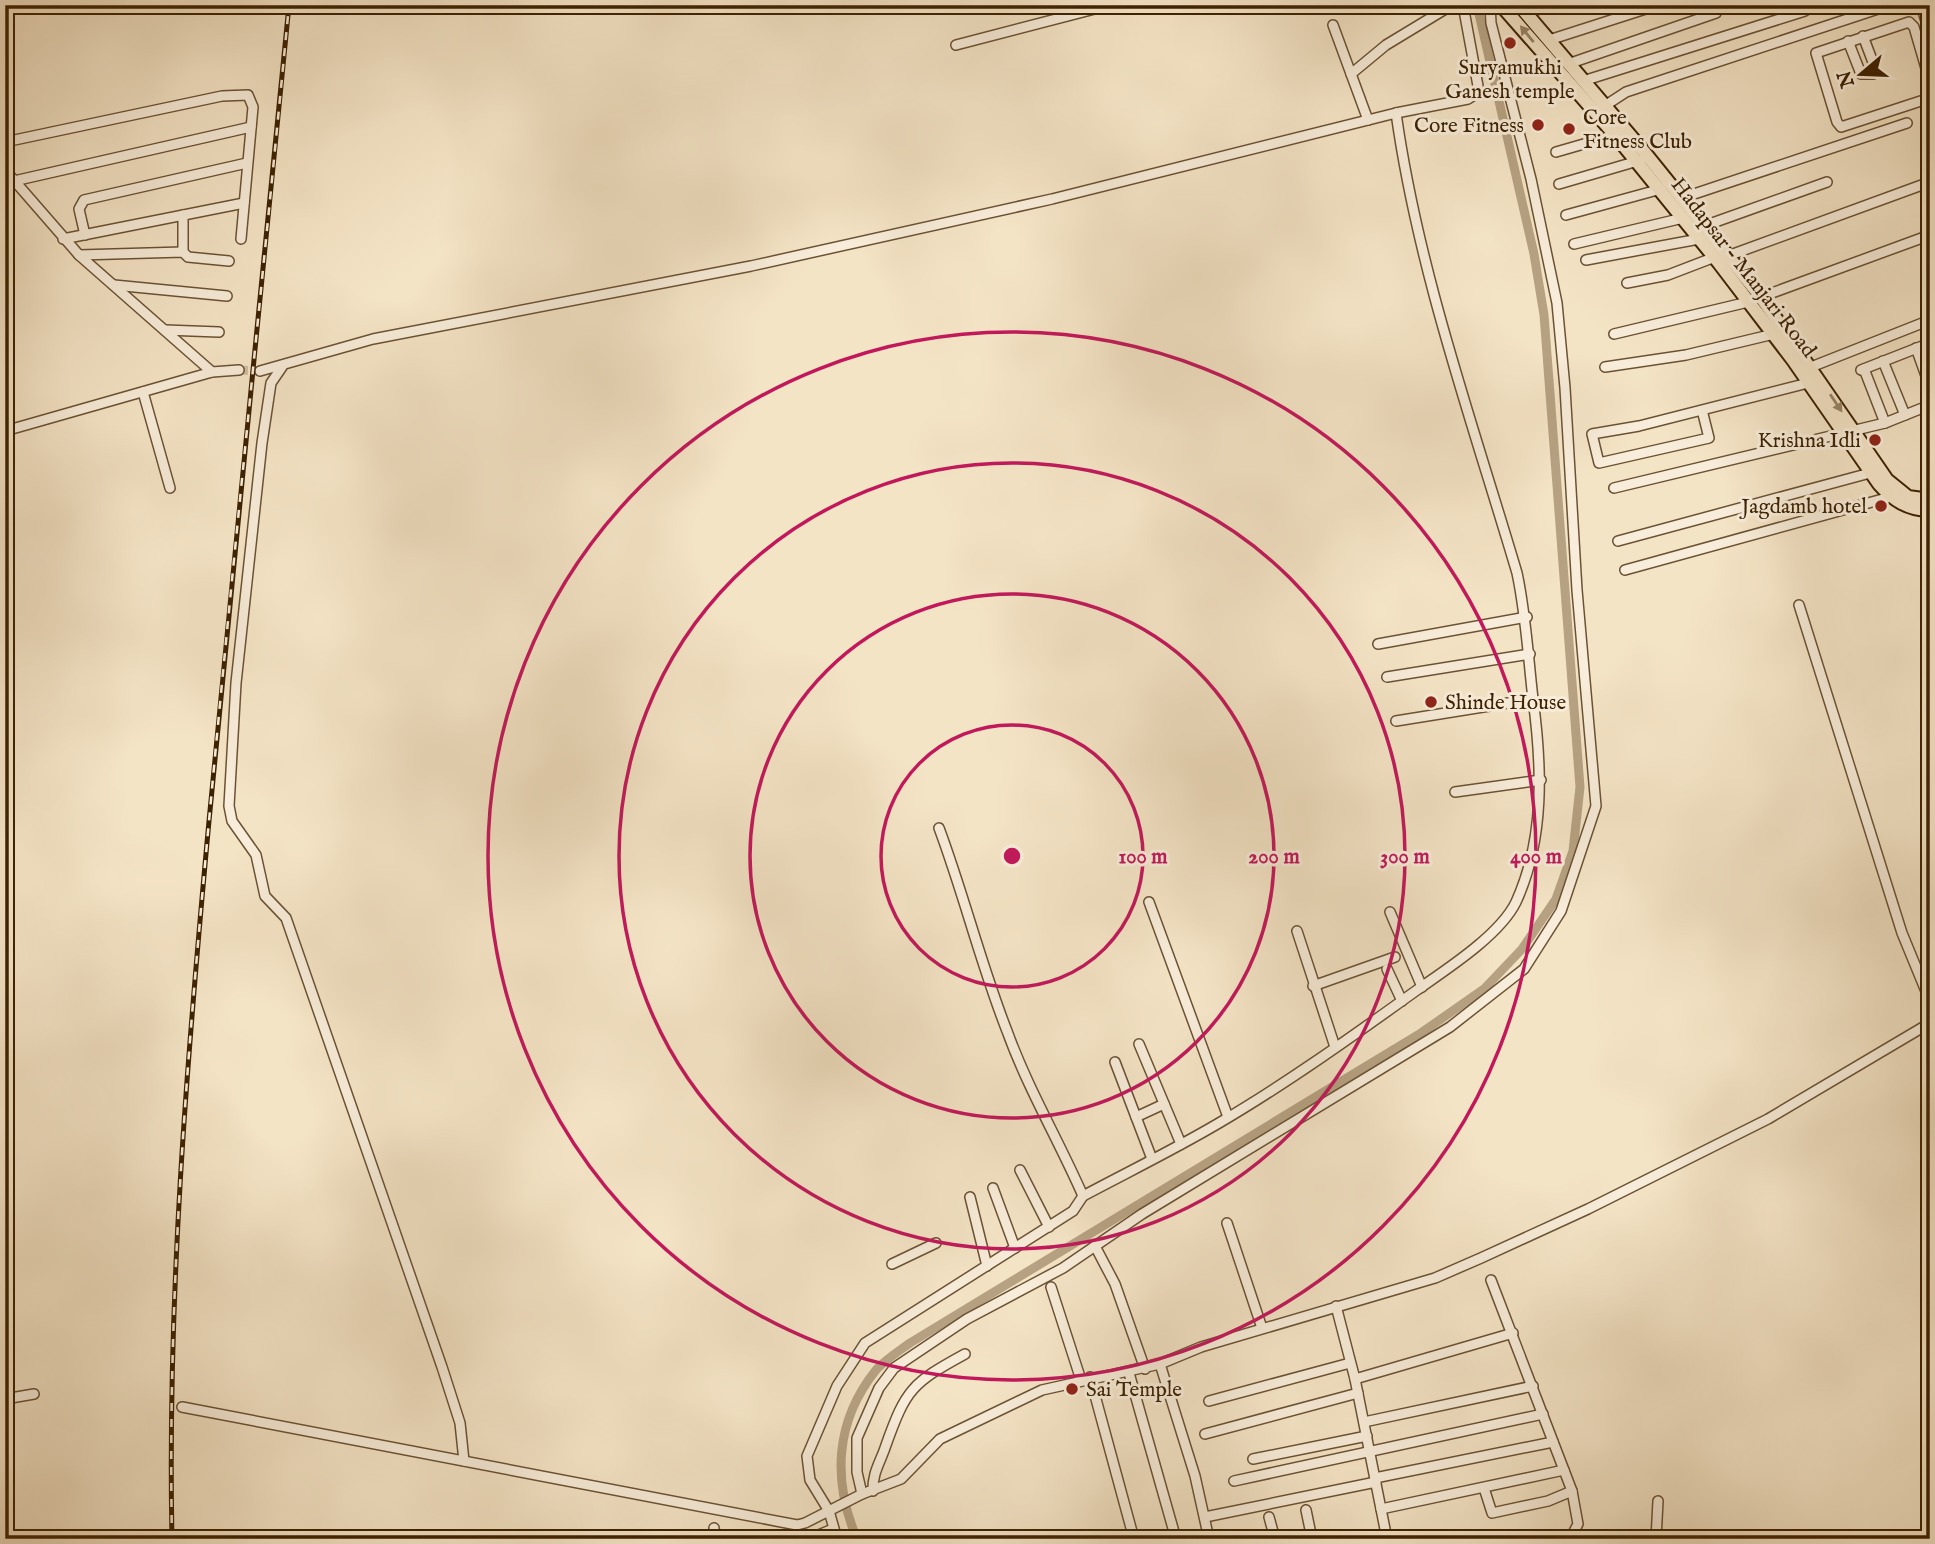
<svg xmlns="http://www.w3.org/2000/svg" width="1935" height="1544" font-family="'IM FELL English',serif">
<rect width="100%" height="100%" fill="#f4e4c6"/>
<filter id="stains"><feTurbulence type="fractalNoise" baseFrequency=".00286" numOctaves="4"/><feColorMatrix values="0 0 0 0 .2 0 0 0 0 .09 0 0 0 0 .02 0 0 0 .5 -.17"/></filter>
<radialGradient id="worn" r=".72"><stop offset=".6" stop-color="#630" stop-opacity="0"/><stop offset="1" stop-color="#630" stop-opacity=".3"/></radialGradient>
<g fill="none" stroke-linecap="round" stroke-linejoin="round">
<!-- canal -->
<path stroke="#b6a283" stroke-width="9" d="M857 1539C832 1480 835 1421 876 1370 885 1360 899 1351 910 1343L1421 1033 1484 989 1522 949 1556 899 1573 851 1580 787 1544 315 1534 254 1477 5"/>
<!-- minor-tunnel -->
<path stroke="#cfbd9f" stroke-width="9" stroke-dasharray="9 4.5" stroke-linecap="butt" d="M239 370 260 371"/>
<defs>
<g id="minor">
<path d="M1921 5 1930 34"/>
<path d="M1271 8 1282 5"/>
<path d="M1526 13 1553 5"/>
<path d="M1333 25 1368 120"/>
<path d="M1549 40 1658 5"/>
<path d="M1848 41 1861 74H1873L1874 65 1863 36"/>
<path d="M956 45 1110 5"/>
<path d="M1568 64 1716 13"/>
<path d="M1351 74 1386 45 1452 5"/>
<path d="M1583 81 1805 11"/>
<path d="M1930 82 1914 27 1909 22 1816 53 1837 122 1841 127 1930 98"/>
<path d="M1600 109 1626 92 1890 5"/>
<path d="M5 142 222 96 248 95 253 107 241 239"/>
<path d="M1556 152 1615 135"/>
<path d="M5 170 79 255 212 372"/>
<path d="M14 181 251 127"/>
<path d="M1559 184 1641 160"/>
<path d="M1682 198 1907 123"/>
<path d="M183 215V252"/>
<path d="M1566 215 1661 189"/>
<path d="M1704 226 1827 182"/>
<path d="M85 235 79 209 84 200 247 163"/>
<path d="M63 239 244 203"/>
<path d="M1574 244 1683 218"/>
<path d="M79 255 183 252 188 257 229 261"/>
<path d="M1725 257 1930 182"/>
<path d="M1586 260 1699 239"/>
<path d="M1627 283 1668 275 1715 257"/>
<path d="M114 285 227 296"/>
<path d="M1761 297 1930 235"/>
<path d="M165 330 219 332"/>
<path d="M1614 334 1748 302"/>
<path d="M1916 348 1930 387"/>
<path d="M1883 361 1905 415"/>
<path d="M282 367 271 383 262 443 236 683 229 806 232 821 256 855 265 896 286 918 442 1367 460 1423 464 1461"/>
<path d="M1605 367 1686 355 1778 333"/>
<path d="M1811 367 1930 320"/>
<path d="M1864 369 1885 423"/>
<path d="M1861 370 1930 343"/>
<path d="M260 371 373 339 751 266 1052 199 1396 113 1468 99 1477 93 1478 86 1463 5"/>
<path d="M143 392 170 488"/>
<path d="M1702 410 1709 438 1599 463 1592 434 1639 426 1812 382"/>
<path d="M5 431 212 372 239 370"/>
<path d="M1614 488 1885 423 1930 405"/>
<path d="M1618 541 1870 473"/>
<path d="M1625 570 1890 497"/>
<path d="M1799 605 1902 933 1930 1001"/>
<path d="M1378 644 1527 617"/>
<path d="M1387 677 1530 654"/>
<path d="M1396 721 1533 699"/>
<path d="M1455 792 1541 780"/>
<path d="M1149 902 1228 1117"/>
<path d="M1390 912 1422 987"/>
<path d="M1297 931 1335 1047"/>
<path d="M1387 969 1402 1001"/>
<path d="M1313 986 1395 957"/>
<path d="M1139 1044 1181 1144"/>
<path d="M1115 1062 1152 1159"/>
<path d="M1136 1117 1164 1104"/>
<path d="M1020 1170 1049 1227"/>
<path d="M993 1188 1015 1248"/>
<path d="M1083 1196C1128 1172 1175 1149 1219 1123 1287 1083 1353 1036 1417 990 1447 969 1500 935 1516 902 1545 839 1542 766 1533 699 1528 656 1526 615 1517 573 1472 421 1418 270 1396 113"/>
<path d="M970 1197 987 1266"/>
<path d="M1227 1223 1262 1328"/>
<path d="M1095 1246 1115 1284 1145 1369"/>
<path d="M892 1264 936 1243"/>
<path d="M1491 1280 1572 1491 1578 1524 1570 1539"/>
<path d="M1051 1287 1081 1380"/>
<path d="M1336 1306 1355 1379 1387 1539"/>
<path d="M1160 1364 1195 1476 1209 1539"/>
<path d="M1129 1373 1176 1539"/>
<path d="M1090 1377 1134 1539"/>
<path d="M1355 1379 1513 1333"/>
<path d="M5 1399 34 1394"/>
<path d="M1209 1401 1350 1363"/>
<path d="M182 1407 797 1525 805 1523 862 1494 901 1479 940 1439 1042 1390 1160 1364 1201 1347 1435 1278 1481 1258 1588 1209 1768 1119 1930 1023"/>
<path d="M1364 1422 1533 1386"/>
<path d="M1205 1434 1358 1393"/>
<path d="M1253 1459 1367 1436"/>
<path d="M1375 1478 1553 1442"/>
<path d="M1234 1481 1543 1414"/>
<path d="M1484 1488 1492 1513 1548 1501 1572 1491"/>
<path d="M873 1491C872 1473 881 1461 886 1445 906 1389 912 1383 965 1354"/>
<path d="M862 1494 857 1472V1438L879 1388 894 1368 967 1319 1063 1268 1142 1214 1450 1027 1524 969 1561 911 1596 806 1577 590 1565 388 1557 303 1531 179 1491 23 1490 5"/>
<path d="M1381 1509 1564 1470"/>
<path d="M1306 1510 1312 1539"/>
<path d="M1205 1517 1376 1482"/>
<path d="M1269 1517 1275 1539"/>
<path d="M714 1528 715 1539"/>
<path d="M809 1539 833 1529"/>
<path d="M837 1539 829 1511 810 1480 807 1456 837 1386 865 1343 1073 1211 1083 1196C1059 1141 1028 1089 1007 1031 981 965 964 895 939 828"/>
<path d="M1656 1539 1658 1501"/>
</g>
<g id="major">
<path d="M1501 5 1615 135 1719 263 1793 360 1879 484C1893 500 1908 510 1930 510"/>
<path d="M1519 5 1645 153 1761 297 1887 480 1908 497 1930 500"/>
</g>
</defs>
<!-- minor casing -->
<use href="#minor" stroke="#6b5233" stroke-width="12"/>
<!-- major casing -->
<use href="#major" stroke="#3d2202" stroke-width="16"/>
<!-- minor -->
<use href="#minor" stroke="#f8edda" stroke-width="9"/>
<!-- major -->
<use href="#major" stroke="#f4e4c6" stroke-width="12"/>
<defs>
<path id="rail" d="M172 1539C167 1299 187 1059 209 821 234 549 263 277 289 5"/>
</defs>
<!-- rail casing -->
<use href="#rail" stroke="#3d2202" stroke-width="5"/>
<!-- rail -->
<use href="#rail" stroke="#f8edda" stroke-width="2.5" stroke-dasharray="8" stroke-linecap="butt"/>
</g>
<!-- one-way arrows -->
<defs><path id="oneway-solid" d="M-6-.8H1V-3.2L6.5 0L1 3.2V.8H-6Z" transform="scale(1.75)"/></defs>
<g fill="#988364">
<use href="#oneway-solid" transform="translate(1527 34) rotate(-129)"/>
<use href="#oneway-solid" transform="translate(1836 403) rotate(56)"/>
</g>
<!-- distance rings -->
<g fill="none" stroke="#c2185b" stroke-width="3.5">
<circle cx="1012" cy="856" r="131"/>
<circle cx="1012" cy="856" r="262"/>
<circle cx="1012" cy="856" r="393"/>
<circle cx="1012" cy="856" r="524"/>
</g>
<!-- markers -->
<g fill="#8f2418" stroke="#f8edda" stroke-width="2.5">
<circle cx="1510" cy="43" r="7"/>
<circle cx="1538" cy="125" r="7"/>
<circle cx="1569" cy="129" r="7"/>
<circle cx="1875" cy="440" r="7"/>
<circle cx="1881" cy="506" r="7"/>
<circle cx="1431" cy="702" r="7"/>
<circle cx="1072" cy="1389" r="7"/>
</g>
<g text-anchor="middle" stroke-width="6" stroke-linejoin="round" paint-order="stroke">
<!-- poi labels -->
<g font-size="21" fill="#3d2202" stroke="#f8edda" text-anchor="start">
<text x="1510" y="74" text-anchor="middle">Suryamukhi<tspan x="1510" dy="24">Ganesh temple</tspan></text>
<text x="1583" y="124">Core<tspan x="1583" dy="24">Fitness Club</tspan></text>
<text x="1524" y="132" text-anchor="end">Core Fitness</text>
<text x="1861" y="447" text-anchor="end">Krishna Idli</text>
<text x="1867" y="513" text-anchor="end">Jagdamb hotel</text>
<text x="1445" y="709">Shinde House</text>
<text x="1086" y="1396">Sai Temple</text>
</g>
<!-- street labels -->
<g font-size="21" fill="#3d2202" stroke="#f8edda">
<text transform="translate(1744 267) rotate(52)" y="7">Hadapsar - Manjari Road</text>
</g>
</g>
<circle cx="1012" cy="856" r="10" fill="#c2185b" stroke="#f8edda" stroke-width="3.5"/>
<g font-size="21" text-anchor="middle" font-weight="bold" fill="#c2185b" stroke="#f8edda" stroke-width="6" stroke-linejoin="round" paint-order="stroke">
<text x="1143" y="863">100 m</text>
<text x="1274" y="863">200 m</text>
<text x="1405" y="863">300 m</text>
<text x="1536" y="863">400 m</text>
</g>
<!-- margin -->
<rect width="1935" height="1544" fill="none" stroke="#f4e4c6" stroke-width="28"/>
<rect x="7" y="7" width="1921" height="1530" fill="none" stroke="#3d2202" stroke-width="3.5"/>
<rect x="14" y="14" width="1907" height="1516" fill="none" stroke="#3d2202" stroke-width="2"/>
<!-- north arrow -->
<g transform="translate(1861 74) rotate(251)" stroke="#f8edda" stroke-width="5" paint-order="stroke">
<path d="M0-5L12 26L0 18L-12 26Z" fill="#3d2202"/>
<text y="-10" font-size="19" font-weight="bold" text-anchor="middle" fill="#3d2202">N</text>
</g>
<rect width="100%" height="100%" filter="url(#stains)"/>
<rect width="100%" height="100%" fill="url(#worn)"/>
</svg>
